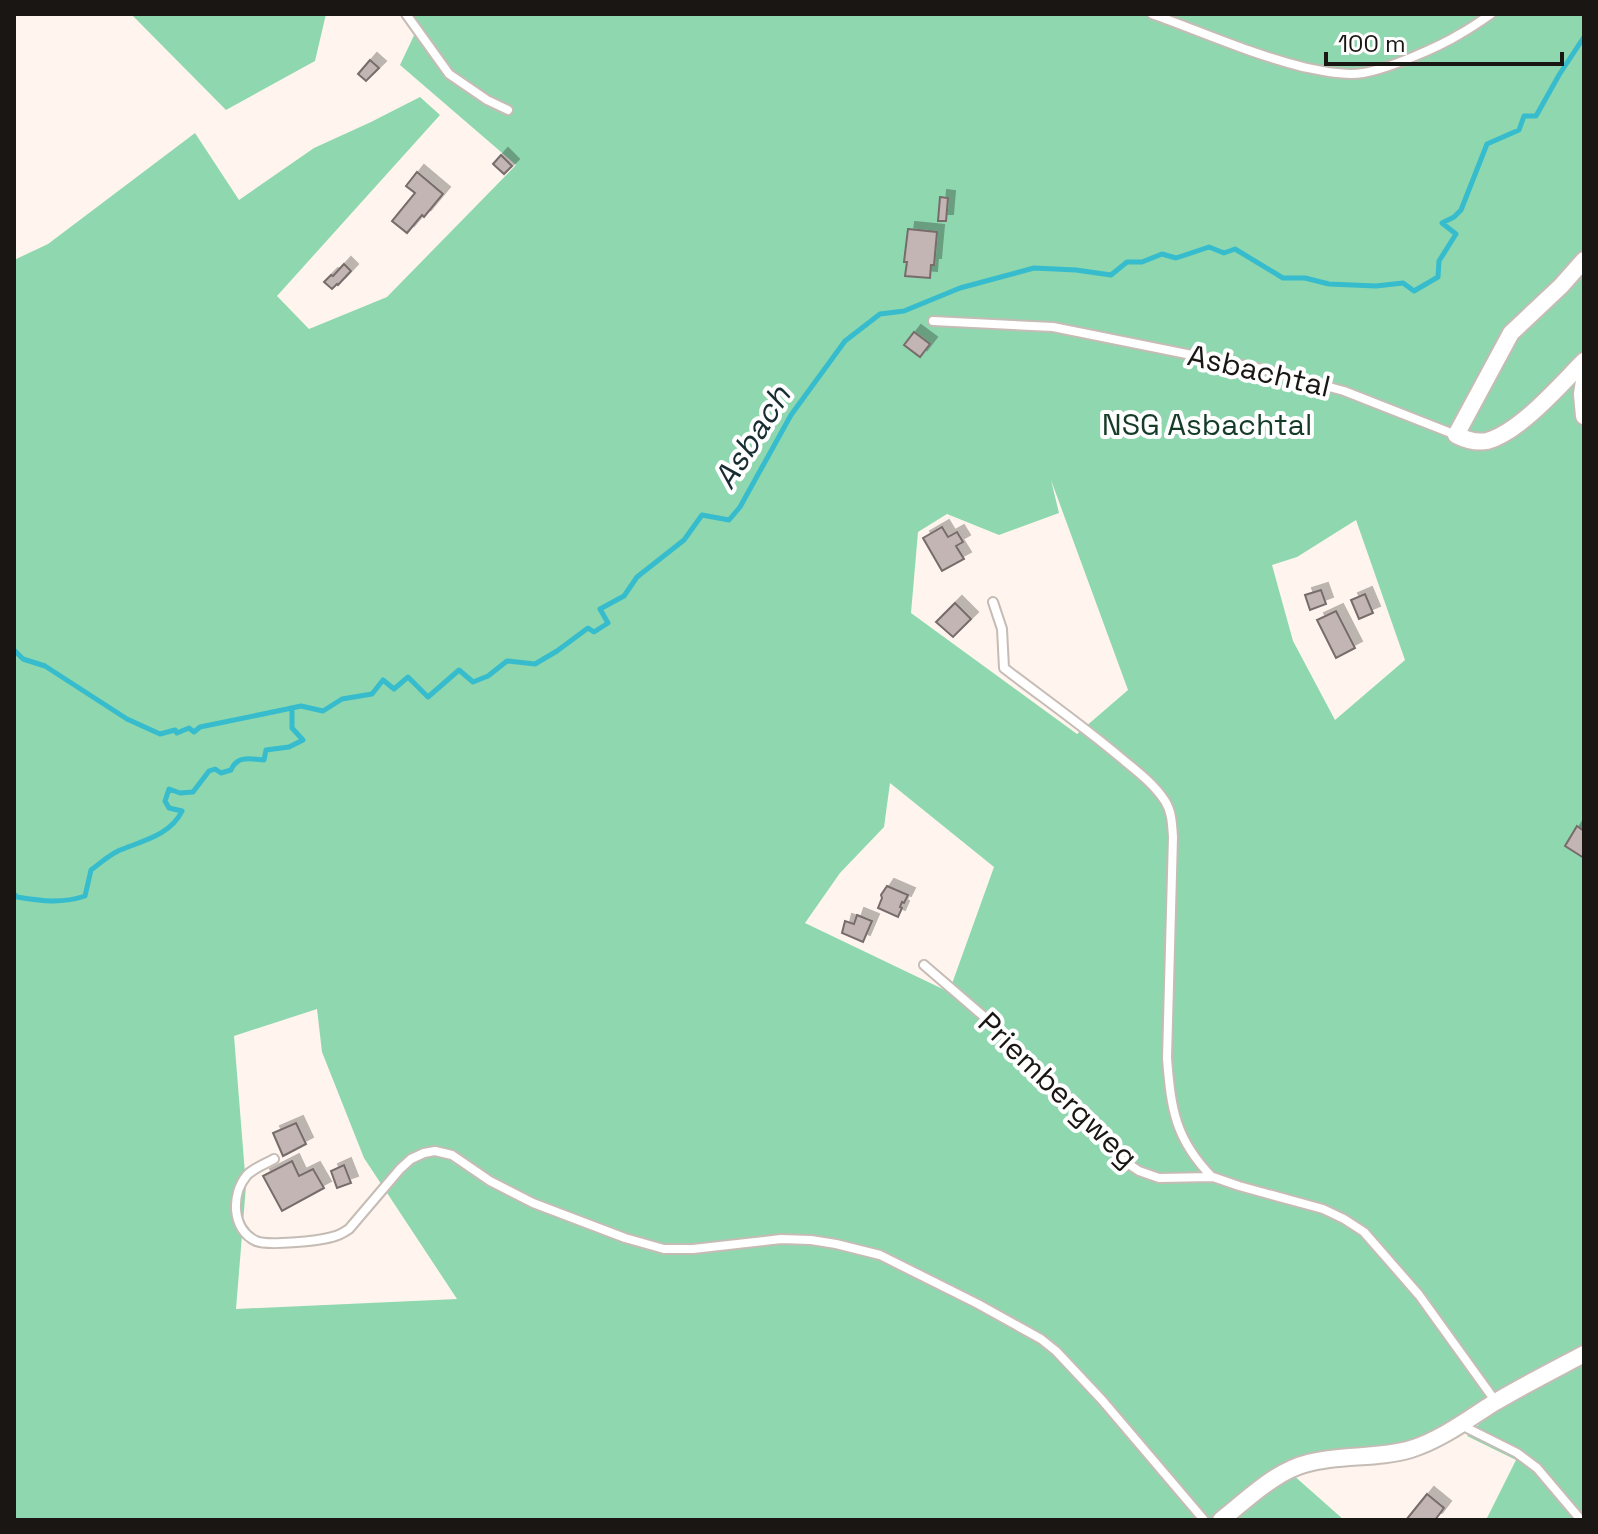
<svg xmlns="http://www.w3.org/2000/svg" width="1598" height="1534" font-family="'Space Grotesk',sans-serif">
<defs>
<filter id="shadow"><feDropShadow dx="7" dy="-7" stdDeviation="0" flood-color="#0004"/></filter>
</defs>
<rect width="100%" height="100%" fill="#fff5ee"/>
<!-- green -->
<g fill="#8fd7af" fill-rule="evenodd">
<path d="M131 14H326L315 61 226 110Z"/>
<path d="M404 14H1584V1348L1412 1446 1292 1474 1344 1520H14V260L48 244 195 133 239 200 314 148 371 122 420 97 440 115 277 296 309 329 387 297 516 165 400 65 417 29ZM1051 480 1128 690 1077 734 911 613 918 532 947 514 999 535 1059 513ZM1356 520 1405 660 1335 720 1293 641 1272 565 1297 557ZM890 783 994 867 949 992 805 923 840 873 884 827ZM317 1009 322 1052 364 1158 457 1299 236 1309 246 1186 234 1036Z"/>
<path d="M1584 1359V1520H1486L1516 1460 1467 1436 1500 1404Z"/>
</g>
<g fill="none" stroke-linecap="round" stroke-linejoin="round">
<!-- stream -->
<g stroke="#36bccd" stroke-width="5">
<path d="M14 650 23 659 45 666 127 719 160 734 175 730 177 733 189 728 194 732 200 727 292 708"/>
<path d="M14 894 17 897C42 901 61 904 85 896L91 870C99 864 108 856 118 851 141 841 170 836 182 811L169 808 165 801 169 789 180 793 193 792 209 771 215 769 221 773 231 770C237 755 251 759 264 760L266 750 289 747 303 740 292 728V708L301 706 323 711 342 699 372 694 383 680 394 689 408 677 428 697 459 670 473 682 488 676 507 661 535 664 557 651 588 628 594 632 608 623 600 609 624 596 637 577 684 540 702 515 729 520 740 507 791 415 845 341 880 314 904 311 960 288 1034 268 1076 270 1111 275 1127 262H1142L1162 254 1176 258 1209 247 1224 253 1235 249 1283 278H1305L1329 284 1376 286 1403 283 1414 291 1438 277 1439 261 1456 234 1442 223 1454 217 1461 210 1487 144 1519 130 1524 116H1536L1559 75 1584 37"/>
</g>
</g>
<!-- building -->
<g fill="#c2b5b4" stroke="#776c6b" stroke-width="2" filter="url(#shadow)">
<path d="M370 60 379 68 366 81 358 74Z"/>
<path d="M501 155 512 166 504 174 493 164Z"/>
<path d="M417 172 443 194 424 217 422 215 407 233 392 221 415 193 406 186Z"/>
<path d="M940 197 948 198 946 221H938Z"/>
<path d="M908 229 937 232 934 265H931L930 278 905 276 907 262H904Z"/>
<path d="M344 264 351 271 338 285 337 284 332 289 324 282 331 275 333 276Z"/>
<path d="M914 332 930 344 920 357 904 345Z"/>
<path d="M942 527 948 537 957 532 963 542 956 546 964 559 942 571 923 538Z"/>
<path d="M1321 590 1326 604 1310 610 1305 595Z"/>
<path d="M1365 594 1373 613 1359 619 1351 600Z"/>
<path d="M955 603 971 619 953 637 936 622Z"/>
<path d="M1336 611 1355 648 1336 658 1317 620Z"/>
<path d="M1577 826 1584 831V858L1565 846Z"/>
<path d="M887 886 908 895 904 903 902 902 900 907 902 908 898 917 878 908 882 898 881 895Z"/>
<path d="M857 915 872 921 863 942 842 933 845 921 854 924Z"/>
<path d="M296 1123 306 1144 283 1156 273 1133Z"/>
<path d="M292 1161 299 1176 313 1169 324 1188 282 1211 263 1176Z"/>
<path d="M344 1165 351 1183 337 1188 331 1171Z"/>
<path d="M1427 1494 1444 1508 1435 1520H1406Z"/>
</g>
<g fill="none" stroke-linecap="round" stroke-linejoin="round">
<defs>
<g id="service">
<path d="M406 14 449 74 487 100 508 110"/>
<path d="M1152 14C1202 32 1251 54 1303 67 1322 71 1344 76 1363 73 1388 69 1439 47 1460 34 1471 28 1481 21 1491 14"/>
<path d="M933 321 1053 327 1266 370 1344 391 1456 435"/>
<path d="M993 602 1002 629 1004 668C1043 698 1083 726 1121 758 1137 771 1154 784 1165 801 1172 812 1172 824 1173 837L1167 1058C1171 1109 1175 1139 1212 1177"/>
<path d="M924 965 996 1027 1063 1096 1121 1159 1139 1171 1159 1178 1213 1177 1239 1186 1323 1209 1344 1219 1364 1232 1419 1295 1496 1402"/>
<path d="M274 1159C265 1164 254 1168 247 1175 231 1194 231 1229 256 1241 267 1246 318 1241 332 1237 338 1236 343 1233 349 1229L400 1169 411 1159 424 1153 435 1151 452 1155 490 1181 533 1203 625 1238 664 1249H693L781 1239 811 1240 836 1244 880 1255 978 1304 1041 1339 1056 1351 1102 1400 1204 1520"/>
<path d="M1461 1425 1517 1453 1537 1468 1581 1520"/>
</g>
<g id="minor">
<path d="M1584 260 1561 286 1511 333 1456 435C1466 440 1476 443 1487 441 1520 432 1560 385 1584 361"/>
<path d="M1584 381 1582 394 1584 416"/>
<path d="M1221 1520C1247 1500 1275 1471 1308 1463 1341 1454 1378 1459 1411 1449 1440 1440 1467 1420 1492 1404 1522 1386 1554 1370 1584 1354"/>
</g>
</defs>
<!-- service casing -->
<use href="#service" stroke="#c5bcb5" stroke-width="12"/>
<!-- minor casing -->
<use href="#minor" stroke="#c5bcb5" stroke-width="20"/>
<!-- service -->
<use href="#service" stroke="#fff" stroke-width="8"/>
<!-- minor -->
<use href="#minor" stroke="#fff" stroke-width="16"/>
</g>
<g text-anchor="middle" stroke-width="8" stroke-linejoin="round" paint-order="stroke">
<!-- street labels -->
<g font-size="30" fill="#191614" stroke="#fff">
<text transform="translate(1259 371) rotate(13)" y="10">Asbachtal</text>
<text transform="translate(1058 1090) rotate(44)" y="10">Priembergweg</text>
</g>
<!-- park labels -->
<g font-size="30" fill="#153c29" stroke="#fff">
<text x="1207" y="435">NSG Asbachtal</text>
</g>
<!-- water labels -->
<g font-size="32" font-style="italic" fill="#172d31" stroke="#fff">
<text transform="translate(752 437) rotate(-58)" y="11">Asbach</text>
</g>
</g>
<!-- border -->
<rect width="1598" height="1534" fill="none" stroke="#191614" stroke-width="32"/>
<!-- scale -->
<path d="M1326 52v12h236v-12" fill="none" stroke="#191614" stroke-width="4"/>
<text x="1338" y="52" font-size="24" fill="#191614" stroke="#ffffff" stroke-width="6" paint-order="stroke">100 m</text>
</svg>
